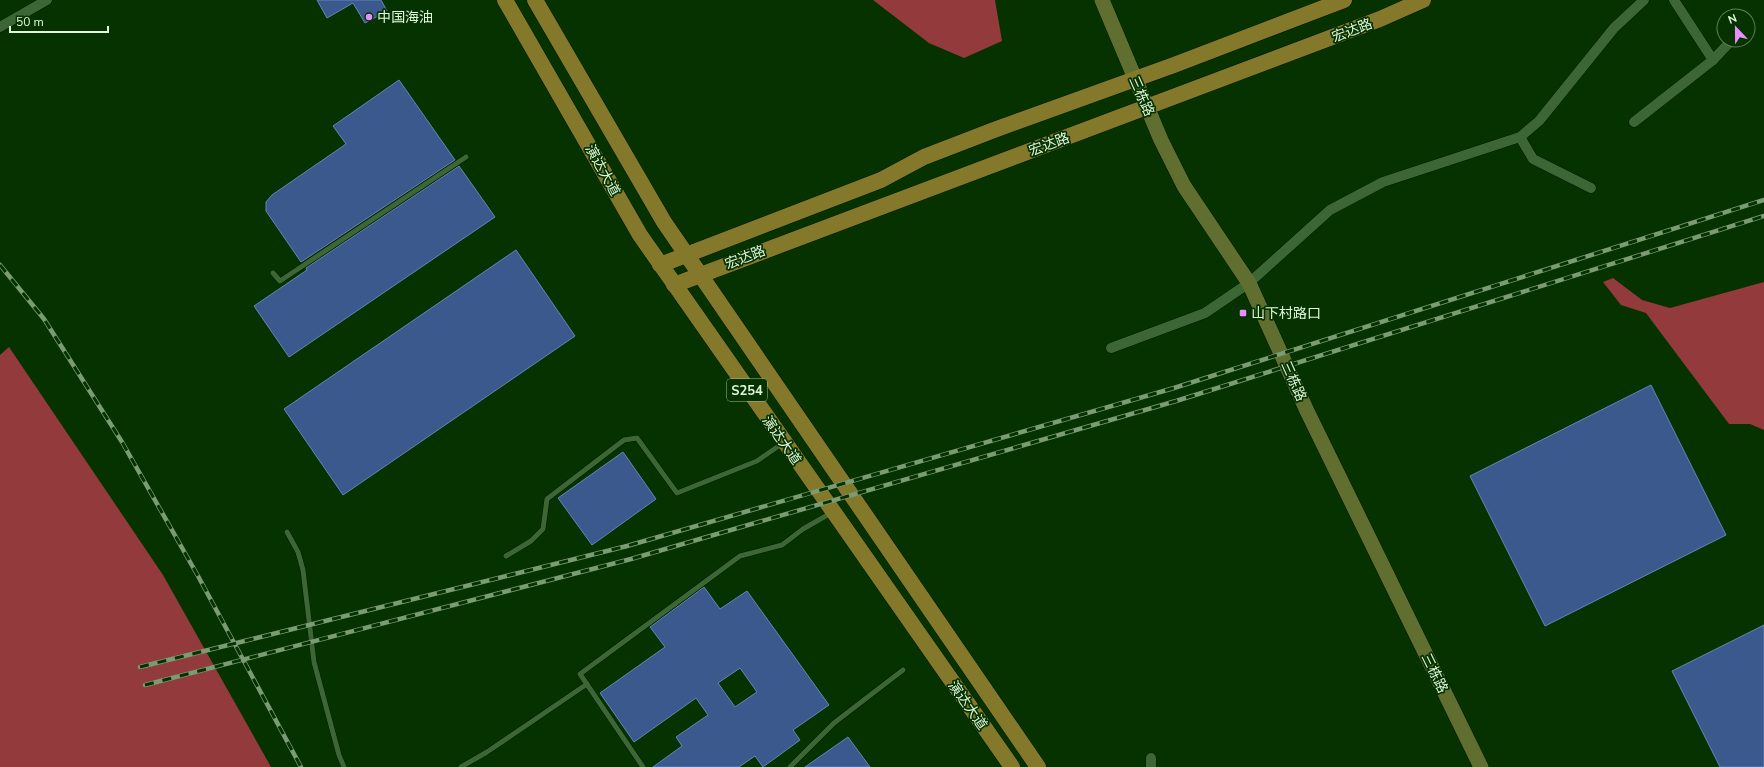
<svg xmlns="http://www.w3.org/2000/svg" width="1764" height="767" font-family="'Nunito Sans','Noto Sans SC',sans-serif">
<rect width="100%" height="100%" fill="#063200"/>
<!-- forest -->
<g fill="#933a3d">
<path d="M873 0H995L1002 41 964 58 929 43Z"/>
<path d="M1613 278 1642 300 1670 308 1764 282V430L1750 424H1729L1646 313 1621 305 1603 282Z"/>
<path d="M9 347 163 575 271 767H0V355Z"/>
</g>
<!-- building -->
<g fill="#3b598c" stroke="#6485bb" fill-rule="evenodd">
<path d="M317 0H381L387 11 365 23 353 3 327 18Z"/>
<path d="M399 80 455 160 301 262 266 211V202L272 195 346 144 333 126Z"/>
<path d="M459 166 495 217 289 357 254 306 307 270 306 268Z"/>
<path d="M516 250 575 336 343 495 284 409Z"/>
<path d="M1651 385 1726 535 1545 626 1470 476Z"/>
<path d="M623 452 656 499 592 545 558 498Z"/>
<path d="M704 587 720 609 747 591 829 705 793 730 800 740 763 767 755 756 739 767H653L682 746 676 737 708 715 696 698 634 742 600 693 665 647 650 627ZM740 668 757 692 735 707 718 683Z"/>
<path d="M1764 625V767H1720L1672 671Z"/>
<path d="M848 737 870 767H805Z"/>
</g>
<g fill="none" stroke-linecap="round" stroke-linejoin="round">
<defs>
<g id="service">
<path d="M273 273 280 281 466 157"/>
<path d="M287 532 298 552 303 570 314 662 339 755 344 767"/>
<path d="M506 556 531 541 543 529 547 499 624 440 637 438 677 493 757 461 783 443"/>
<path d="M461 767 487 752 587 684"/>
<path d="M643 767 580 674 740 556 782 545 803 529 831 513"/>
<path d="M790 767 834 723 903 670"/>
</g>
<g id="minor">
<path d="M0 27 47 0"/>
<path d="M1713 60 1729 43"/>
<path d="M1634 122 1713 60 1674 0"/>
<path d="M1520 137 1533 159 1591 188"/>
<path d="M1111 348 1205 313 1249 283 1330 210 1383 182 1520 137 1539 121 1614 28 1644 0"/>
<path d="M1151 767V758"/>
</g>
<path id="secondary" d="M1102 0 1161 140 1184 186 1249 283 1307 411 1481 767"/>
<g id="primary">
<path d="M505 0 640 235 1012 767"/>
<path d="M535 0 664 222 1038 767"/>
<path d="M660 265 881 180 924 157 994 130 1174 65 1344 0"/>
<path d="M674 285 1380 19 1423 0"/>
</g>
</defs>
<!-- service casing -->
<use href="#service" stroke="#001800" stroke-width="6"/>
<!-- minor casing -->
<use href="#minor" stroke="#001800" stroke-width="11"/>
<!-- secondary casing -->
<use href="#secondary" stroke="#001800" stroke-width="16"/>
<!-- primary casing -->
<use href="#primary" stroke="#001800" stroke-width="17"/>
<!-- service -->
<use href="#service" stroke="#3c6634" stroke-width="5"/>
<!-- minor -->
<use href="#minor" stroke="#3c6634" stroke-width="10"/>
<!-- secondary -->
<use href="#secondary" stroke="#606f30" stroke-width="15"/>
<!-- primary -->
<use href="#primary" stroke="#84792b" stroke-width="16"/>
<defs>
<g id="rail">
<path d="M0 265 44 319 122 442 198 576 301 767"/>
<path d="M140 667 627 546 1174 388 1764 200"/>
<path d="M145 685 631 559 1176 401 1764 216"/>
</g>
</defs>
<!-- rail casing -->
<use href="#rail" stroke="#7a9b74" stroke-width="4.5"/>
<!-- rail -->
<use href="#rail" stroke="#063200" stroke-width="3" stroke-dasharray="9" stroke-linecap="butt"/>
</g>
<!-- markers -->
<g fill="#ea8dfd" stroke="#063200" stroke-width="1.5">
<circle cx="369" cy="17" r="4"/>
<rect x="1239" y="309" width="8" height="8" rx="2"/>
</g>
<g text-anchor="middle" stroke-width="3.5" stroke-linejoin="round" paint-order="stroke">
<!-- shield labels -->
<rect fill="#063200" stroke="#9ebc99" stroke-width="1" x="727" y="379" width="40" height="22" rx="3"/>
<g font-size="13" font-weight="bold" fill="#dff7da">
<text x="747" y="395">S254</text>
</g>
<!-- poi labels -->
<g font-size="14" fill="#dff7da" stroke="#063200" text-anchor="start">
<text x="377" y="22">中国海油</text>
<text x="1251" y="318">山下村路口</text>
</g>
<!-- street labels -->
<g font-size="14" fill="#dff7da" stroke="#063200">
<text transform="translate(1352 30) rotate(-21)" y="5">宏达路</text>
<text transform="translate(1142 96) rotate(66)" y="5">三栋路</text>
<text transform="translate(1049 144) rotate(-20)" y="5">宏达路</text>
<text transform="translate(603 170) rotate(61)" y="5">演达大道</text>
<text transform="translate(745 257) rotate(-21)" y="5">宏达路</text>
<text transform="translate(1294 381) rotate(66)" y="5">三栋路</text>
<text transform="translate(782 440) rotate(55)" y="5">演达大道</text>
<text transform="translate(1435 673) rotate(64)" y="5">三栋路</text>
<text transform="translate(968 705) rotate(55)" y="5">演达大道</text>
</g>
</g>
<!-- north arrow -->
<g transform="translate(1736 28) rotate(338)"><circle r="19" fill="#063200" stroke="#5d8157"/>
<path d="M0-3L7 15L0 10L-7 15Z" fill="#ea8dfd"/>
<text y="-6" font-size="11" font-weight="bold" text-anchor="middle" fill="#dff7da">N</text>
</g>
<!-- scale -->
<path d="M10 26v6h98v-6" fill="none" stroke="#dff7da" stroke-width="2"/>
<text x="16" y="26" font-size="12" fill="#dff7da" stroke="#063200" stroke-width="3" paint-order="stroke">50 m</text>
</svg>
